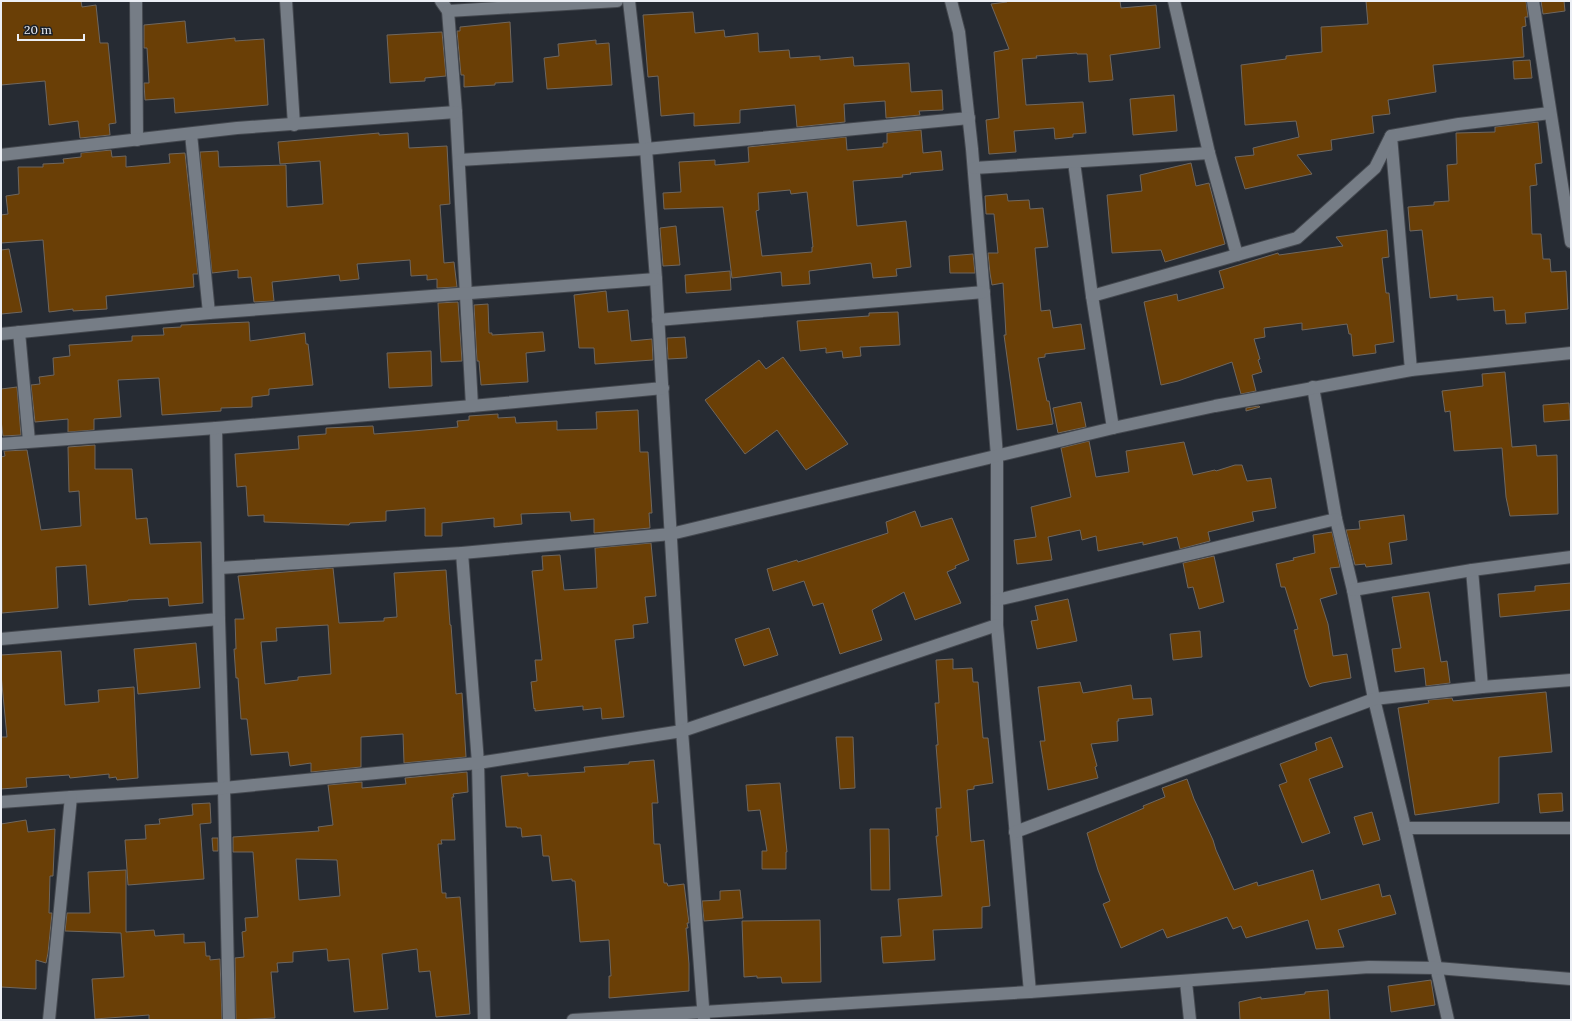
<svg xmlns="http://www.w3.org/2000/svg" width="1572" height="1021" font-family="Lora,serif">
<rect width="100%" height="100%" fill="#262b33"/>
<!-- building -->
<g fill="#6a3f06" stroke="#6f675f" fill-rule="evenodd">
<path d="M1 1H81L82 7 96 5 100 43H108L116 123 109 124 110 135 80 138 78 121 49 125 45 81 1 85Z"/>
<path d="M1007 1H1120L1121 8 1156 5 1160 48 1110 55 1113 80 1089 82 1087 54H1077V53L1036 56 1037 58 1022 59 1026 105 1083 102 1086 133 1073 134V137L1055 139 1054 128 1014 131 1016 152 989 154 986 120 999 118 994 52 1009 49 991 4 1007 2Z"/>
<path d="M1366 1H1526L1528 17H1525L1526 26 1522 27 1524 57 1433 65 1436 92 1388 100 1390 114 1372 116 1374 133 1331 140 1332 150 1297 155 1312 174 1245 189 1235 157 1254 155 1253 148 1299 137 1296 121 1245 125 1241 65 1286 59V56L1322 52 1321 27 1368 24Z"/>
<path d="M1541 1H1564L1565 11 1543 14Z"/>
<path d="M693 12 695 33 724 30 725 37 758 33 759 52 789 50 790 58 820 56V60L853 57 854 66 909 63 911 92 942 90 943 110 919 111 920 115 886 118 885 101 844 104 845 122 797 127 795 105 740 110V123L694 126V113L661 116 658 76 648 77 643 15Z"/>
<path d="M185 21 187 43 235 38V41L264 39 268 105 175 113 174 98 145 100 144 83H149L147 48H144V25Z"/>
<path d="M510 22 513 82 495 83V85L464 87V75H461L457 31H460V27Z"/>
<path d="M442 32 446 76 425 78V81L390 83 387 35Z"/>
<path d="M596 40V44L609 43 612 85 547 89 544 58 559 56 558 44Z"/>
<path d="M1530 60 1532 78 1514 79 1513 61Z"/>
<path d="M1174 95 1177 131 1133 135 1130 99Z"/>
<path d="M1538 122 1542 163 1535 164 1537 185 1530 186 1532 234H1541L1543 259H1550L1551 272 1566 271 1568 309 1525 313 1526 323 1506 324 1505 310 1494 311 1493 297 1457 300V295L1430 298 1422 230 1410 231 1408 207 1434 205V202L1449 201 1447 165 1457 164 1456 133 1495 132V127Z"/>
<path d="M921 130 923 153 941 151 943 170 910 173 911 174 902 175 903 177 853 181 857 226 906 221 911 267 896 269 897 276 873 278 871 263 809 271 810 284 782 286 781 272 732 278 723 207 664 209 663 193 681 192 679 162 715 160V165L749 162 748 147 846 137 847 150 883 147V143H887V133ZM790 190 791 194 807 192 813 247H812V252L762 256 756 211 759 210 758 193Z"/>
<path d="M379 133V135L408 133 409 148 447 146 450 204 440 205 444 263 454 262 457 287 437 288V279L427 280V275L411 276 410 260 357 264 359 279 340 281 339 275 272 282 274 301 254 302 251 277 238 278V270L212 273 200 152 218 151 219 167 286 165 287 207 323 204 320 161 280 164 278 142Z"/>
<path d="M111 150 112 157 126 156V167L170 163 169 154 185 153 198 274H193L194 287 106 296 107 309 73 311V309L49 312 43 240 1 243V215L8 214 6 196 19 194 18 167H43V164L64 163 63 159 81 157V153Z"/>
<path d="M1191 163 1196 186 1209 183 1225 244 1165 262 1161 250 1112 253 1107 195 1142 191 1140 175Z"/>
<path d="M1007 194 1008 201 1029 200 1030 209 1043 208 1048 247 1035 248 1041 311 1050 310 1053 328 1081 324 1085 349 1045 354V357L1038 358 1047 401H1049L1053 424 1017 430 1004 335H1006L1003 283 992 285 990 273 988 253H998L994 214H986L985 196Z"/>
<path d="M676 226 680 265 663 266 660 228Z"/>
<path d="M1387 230 1389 257 1382 258 1386 293H1389L1394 342 1375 345 1376 353 1353 356 1351 334H1349L1347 324 1302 330V323L1264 328 1265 337 1254 339 1260 359 1258 360 1262 372 1252 375 1256 391 1241 394 1232 362 1178 381 1161 385 1144 302 1177 294 1178 301 1224 288 1219 271 1278 253 1279 255 1343 246 1336 237Z"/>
<path d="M9 249 22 312 1 314V250Z"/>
<path d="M973 254 975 273H950L949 256Z"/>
<path d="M730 271 731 290 686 293 685 275Z"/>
<path d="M606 291 608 312 628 310 631 341 652 339 653 360 595 364 594 348H579L574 295Z"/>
<path d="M458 302 462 361 441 362 438 303Z"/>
<path d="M488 304 489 333H492V335L543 332 545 351 526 353 528 382 481 385 479 361H477L474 305Z"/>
<path d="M898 312 900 345 860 347 861 356 843 358 842 351 826 353V348L800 351 797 321 869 316V313Z"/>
<path d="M249 322 250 341 305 333 306 344H308L313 385 269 389V395L252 397V407L221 408V411L162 415 159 378 118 380 121 417 94 419V430L68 432V419L35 422 31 385 40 384 39 377 54 375 53 358 70 356 69 345 132 341V336L164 335 163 328 181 327V325Z"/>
<path d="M685 337 687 358 668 359 667 338Z"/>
<path d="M431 351 432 386 389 388 387 353Z"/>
<path d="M783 357 848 444 806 470 777 430 745 454 705 400 759 360 766 369Z"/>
<path d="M1505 372 1512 447 1536 445 1537 456 1557 455 1558 514 1510 516 1506 497 1502 448 1454 451 1450 411 1445 412 1442 391 1483 386 1482 374Z"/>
<path d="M17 387 21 435 3 436 1 420V389Z"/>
<path d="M1081 402 1086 427 1058 433 1053 408Z"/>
<path d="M1569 403 1570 420 1544 422 1543 405Z"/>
<path d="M1259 406 1260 407 1246 411V408Z"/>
<path d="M638 410 640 452H648L652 513H649L650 528 594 533V519L571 521 570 512 521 514 522 524 494 527V518L442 523V536H425V508L386 511V521L350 523 349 525 264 522V515L248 516 246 486 237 487 235 454 299 449 298 436 326 434V428L373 426 374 434 413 431 458 427 457 421 469 420V416L498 414V418L515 417 516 423 557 421V430L597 429 596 412Z"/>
<path d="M1089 441 1096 477 1129 472 1126 451 1184 442 1193 475 1215 470 1216 471 1235 465H1242L1247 481 1271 478 1276 508 1252 512 1254 521 1208 532 1210 541 1180 549 1177 537 1143 545V542L1098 551 1096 536 1082 540 1080 530 1048 537 1052 560 1017 564 1014 540 1036 537 1031 507 1071 497 1061 448Z"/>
<path d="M95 445V469H132L136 519 147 518 150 544 201 542 203 603 169 606 168 598 128 600V601L89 605 86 565 56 567 58 608 2 613 1 457 5 456 4 451 27 450 41 530 81 526 79 491 69 492 68 447Z"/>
<path d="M915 511 921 527 952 518 969 560 955 566 956 568 947 572 961 603 915 620 904 592 872 610 882 640 840 654 823 603 813 606 804 581 773 591 767 569 797 560 798 562 888 533 886 522Z"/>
<path d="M1404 515 1407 540 1389 543 1392 564 1366 567 1365 564 1355 565 1346 530 1360 529 1359 521Z"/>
<path d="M1332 532 1340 567 1330 568 1337 594 1320 599 1328 624 1333 656 1347 654 1351 678 1322 683 1310 687 1306 678 1294 630 1298 629 1285 587H1281L1276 564 1294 560 1293 558 1315 553 1313 535Z"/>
<path d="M651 543 656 596 645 597 648 623 633 625 634 638 615 640 624 717 602 719 601 708 583 710V706L535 711V708L534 709 531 682 537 681 535 660H542L532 571 543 570 542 556 560 555 564 590 597 588 595 548Z"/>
<path d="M1214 556 1224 602 1199 609 1193 587 1188 588 1183 563Z"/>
<path d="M333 568 339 623 384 621V618L397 617 394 573 446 570 450 625H451L456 694 462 693 466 757 404 763 403 734 361 737V767L311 772V763L290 766 288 752 251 755 247 719H241L238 678H236L234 649H236L235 619H244L238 576ZM328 625 331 674 298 677V680L265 684 261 642 277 641 276 628Z"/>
<path d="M1571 583V610L1500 617 1498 594 1535 591V586Z"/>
<path d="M1429 592 1441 662 1447 661 1450 683 1426 686 1424 668 1395 672 1392 649 1401 648 1392 597Z"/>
<path d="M1068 599 1077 641 1037 649 1031 621 1038 620 1035 606Z"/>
<path d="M769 628 778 655 744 666 735 639Z"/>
<path d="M1200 631 1202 657 1173 660 1170 634Z"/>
<path d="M196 643 200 688 138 694 134 649Z"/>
<path d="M61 651 65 705 99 702 98 690 134 687 138 778 117 780 116 777 109 778V774L70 778 69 775 26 778 27 787 1 789V737H7L1 674V655Z"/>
<path d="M953 659V669L972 668 973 682H978L983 738H988L993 783 974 786V789L967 790 971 842 984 840 990 906 982 907V928L933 930 935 960 883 963 881 937 901 936 898 899 942 896 936 836H938L936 808H941L936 745H938L935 703H939L936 660Z"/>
<path d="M1080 682 1083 693 1131 685 1133 699 1151 698 1153 715 1118 719 1119 721H1117L1118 741 1091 744 1097 766 1095 767 1098 778 1048 790 1040 741H1045L1038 687Z"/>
<path d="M1546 692 1552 752 1499 757V803L1415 815 1398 708 1429 703 1428 700 1452 698 1453 701Z"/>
<path d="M836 737H853L855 788 840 789Z"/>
<path d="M1331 737 1343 767 1309 779 1330 833 1302 843 1279 785 1287 782 1280 764 1317 750 1315 743Z"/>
<path d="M654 760 658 803H652L654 844H660L664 883H667L668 886 684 884 689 923H687L688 928H686L689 964V991L609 998V976H611L609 940 580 942 575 881H572V879L552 881 549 856H543L541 835 522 837 521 828H517V827H506L501 776 528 773V776L585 772 584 767 629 764V762Z"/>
<path d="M467 772 468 792 453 794 454 797H452L455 840H441L442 844H438L442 893H446V898L460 897 470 1014 436 1017 430 971 419 972 417 949 382 954 388 1009 354 1012 349 959 328 961 327 949 293 952V962L277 963 278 972H271L275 1018 236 1020 235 958 244 957 242 932 246 931 245 918 258 917 253 852H233V837L319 831 318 827 333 825 328 785 362 782V788L406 784 405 778ZM296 859 337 860 340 896 299 900Z"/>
<path d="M1187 779 1194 799 1213 840 1216 850 1234 890 1257 882 1258 886 1313 870 1321 900 1379 884 1382 897 1390 895 1396 914 1338 930 1344 947 1316 949 1308 920 1246 938 1241 926 1233 929 1227 917 1167 938 1163 929 1121 948 1103 904 1110 901 1098 870 1087 833 1144 808 1143 806 1165 797 1162 788Z"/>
<path d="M780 783 787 852H786V869H762V851H767L760 810 748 811 746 785Z"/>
<path d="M1562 793 1563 811 1540 813 1538 794Z"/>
<path d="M210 803 211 823 200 824 204 879 128 885 125 840 146 839 145 825 160 824 159 819 193 815 192 804Z"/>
<path d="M1372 812 1380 840 1363 845 1354 817Z"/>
<path d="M26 820 28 832 55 829 53 876H50L49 913H52L48 953 46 963 36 960V989L1 987V824Z"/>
<path d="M870 829H889L890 890H871Z"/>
<path d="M212 838H218V851H213Z"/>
<path d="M126 870V932L154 930 155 936 184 934V943L205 942 206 956H210V960L220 959 222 1020H149V1015L95 1019 92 979 124 977 121 933 65 931 67 913H90L88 872Z"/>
<path d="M740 890 743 918 704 921 702 901 720 900V891Z"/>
<path d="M820 920 821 982 782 983 781 977 757 978V976L744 977 742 921Z"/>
<path d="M1431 980 1435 1005 1391 1012 1388 986Z"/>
<path d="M1328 990 1330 1020H1240L1239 1002 1261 997V999L1305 994V992Z"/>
</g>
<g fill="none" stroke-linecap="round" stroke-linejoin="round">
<defs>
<g id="street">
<path d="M136 1 137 140"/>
<path d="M286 1 294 125"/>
<path d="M441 1 448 11 456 112 472 406"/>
<path d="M629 1 646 149 656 279 682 731 704 1020"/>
<path d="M951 1 959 32 972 149 989 355 997 456V625L1030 992"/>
<path d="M1174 1 1209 153 1237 255"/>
<path d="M1533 1 1571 242"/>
<path d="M448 11 617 1"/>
<path d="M191 134 209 313"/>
<path d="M1391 136 1411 370"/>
<path d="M1 155 237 128 456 112"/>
<path d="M459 160 646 149 969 118"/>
<path d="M1074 162 1092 296 1113 428"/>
<path d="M974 168 1209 153"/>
<path d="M1092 296 1297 238 1375 168 1391 136 1459 124 1550 113"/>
<path d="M658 320 984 292"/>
<path d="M19 332 29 441"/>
<path d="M1 334 209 313 656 279"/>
<path d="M1313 387 1336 519 1353 590 1374 699 1405 828 1448 1020"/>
<path d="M216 428 219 619 224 788 229 1020"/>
<path d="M1 444 216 428 472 406 663 388"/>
<path d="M462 553 478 763 484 1020"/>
<path d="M219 568 462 553 671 534 1113 428 1215 406 1411 370 1571 353"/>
<path d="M1472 570 1482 687"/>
<path d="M1353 590 1472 570 1571 557"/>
<path d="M997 600 1336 519"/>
<path d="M1 639 219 619"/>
<path d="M1 802 71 797 224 788 478 763 682 731 997 625"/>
<path d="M1405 828H1571"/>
<path d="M1015 832 1374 699 1482 687 1571 680"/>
<path d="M1186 982 1190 1020"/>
<path d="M49 1020 71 797"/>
<path d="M573 1020 1030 992 1369 967 1437 968 1571 979"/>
</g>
</defs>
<!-- street casing -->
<use href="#street" stroke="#44484f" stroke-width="14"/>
<!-- street -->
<use href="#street" stroke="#767d86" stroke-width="12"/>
</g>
<!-- border -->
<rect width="1572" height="1021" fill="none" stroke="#eceff5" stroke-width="4"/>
<!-- scale -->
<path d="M18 34v6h66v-6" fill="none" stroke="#eceff5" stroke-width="2"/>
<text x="24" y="34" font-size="12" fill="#eceff5" stroke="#1c2129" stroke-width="3" paint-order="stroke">20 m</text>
</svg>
